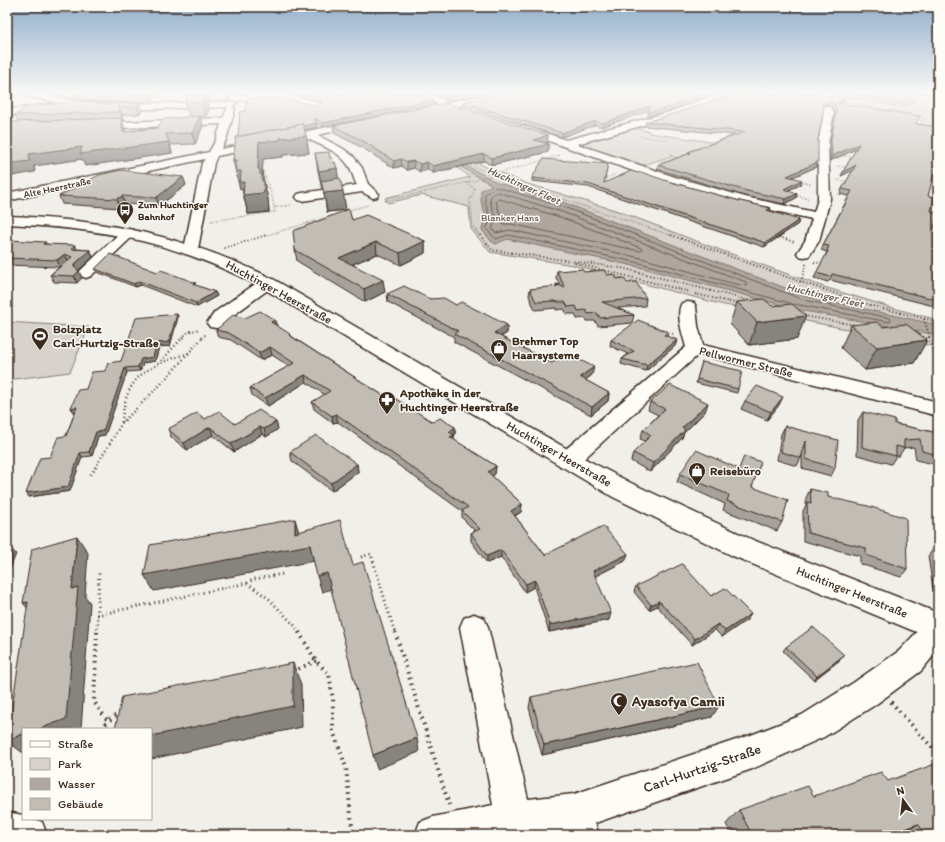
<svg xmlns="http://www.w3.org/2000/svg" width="945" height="842" font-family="Itim,sans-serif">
<rect width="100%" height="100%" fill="#f1efea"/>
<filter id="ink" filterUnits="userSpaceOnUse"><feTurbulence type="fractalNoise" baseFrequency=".025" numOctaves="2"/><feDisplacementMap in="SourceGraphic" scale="8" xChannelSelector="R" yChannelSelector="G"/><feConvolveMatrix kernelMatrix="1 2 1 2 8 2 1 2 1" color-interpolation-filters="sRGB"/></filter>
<g filter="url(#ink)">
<!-- green -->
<g fill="#d7d2cc" stroke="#897e75">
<path d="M839 93H938V129L920 126 923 118 914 115 827 98Z"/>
<path d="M275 97 305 102 369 124 379 122 447 147 488 168 525 183 618 211 712 247 824 287 893 308 938 320V347L720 304 573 265 490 252 471 229 469 207 422 195 388 203 385 198 470 177 459 169 398 141 293 103 276 100 240 101 277 99 294 102 335 115 422 147 440 155 476 175 480 174 439 151 302 103 276 98 240 100Z"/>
<path d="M634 128 649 131V133L718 143 678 158 671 156 641 166 584 146 583 142 625 129Z"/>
<path d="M7 322 89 327 70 372 7 380Z"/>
</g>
<!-- water -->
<g fill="#aea69f" stroke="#80746b">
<path d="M47 93H54L85 101 113 104H153L261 99 338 114 449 156 498 183 518 188 565 203 806 296 938 325V335L804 311 639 267 507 239 496 244 491 241 482 230 483 224 487 220 481 202V190L492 185 454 163 335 115 255 100 185 104 110 105 83 102 56 96Z"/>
<path d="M846 93H887L895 94 892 93H912L908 95 913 101 908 106 900 107 844 96 842 94Z"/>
</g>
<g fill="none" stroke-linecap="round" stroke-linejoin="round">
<!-- shore -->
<g stroke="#695c52" stroke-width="1">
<path d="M850 93 900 103 907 101 905 93"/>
<path d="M498 192 562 212 746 282 747 285 745 286 731 283 641 258 510 230 496 233 492 229 496 219 490 201 491 196Z"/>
<path d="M499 199 560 217 641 248 642 250 640 251 511 224H503L496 202Z"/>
<path d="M790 303 640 263 508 235 496 239 486 229 491 219 485 202V194L496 187 564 207 804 300 890 318 891 321 889 322 794 304"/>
</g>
<!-- stream -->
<path fill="#80746b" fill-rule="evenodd" d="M273 93H276L275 94Z"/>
<defs>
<g id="minor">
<path d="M21 93H36L74 100 108 104 234 102 236 104 232 107 235 109 226 140 221 149 362 120 365 121 367 123 365 125 317 135 342 148 353 156 362 168 368 184 379 194 377 197 373 198 362 192 302 201 298 200 296 197 298 194 302 193 357 185C353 179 353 171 348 165 339 151 320 145 306 138L217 156 214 163 198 249 196 252 191 253 186 252 184 249 202 163 205 159 7 201V193L209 152 216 140 221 124 95 129 90 126 95 123 223 118 228 107 108 110 74 106 25 96Z"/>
<path d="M407 93H426L444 100 445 103 496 93H511L507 96 424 113 421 112 419 110 421 108 439 104 423 97 408 95Z"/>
<path d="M275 94 296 96 320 103 322 105 317 108 286 100 265 99 233 101 229 98 233 95Z"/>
<path d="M723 95 726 96 727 98 726 100 713 102 676 116 577 144 675 177 745 197 814 212 818 199V144L824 112 822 109 827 106 830 107 834 112 828 144 830 199 819 241 809 256 804 257 799 256 797 253 805 241 812 219 739 203 667 183 518 130 517 128 522 125 566 140 670 112 709 97Z"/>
<path d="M50 104 53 105 55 107 53 109 7 116V110Z"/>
<path d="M128 229 133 230 135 233 133 236 91 276 86 278 81 276 78 273 81 270 123 230Z"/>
<path d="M267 278 273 280 275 283 273 286 227 320 222 327 216 328 210 327 207 323 215 312 261 280Z"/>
<path d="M688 302 694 303 696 307 698 326 703 345 938 402V416L699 354 576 466 568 468 560 466 557 460 560 454 686 347C683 336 675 313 682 303Z"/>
<path d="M474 614 484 618 488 627 528 799 574 794 751 735 802 715 853 683 899 651 928 620 938 616V650L921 671 875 705 824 737 752 769 595 823 599 835H563L562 831 531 835H415L420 822 433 817 493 805 460 627 464 618Z"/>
<path d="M7 812 23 815V819H34L42 822 47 835H7Z"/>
</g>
<path id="major" d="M7 216C104 219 186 236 273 279L576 454 631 483 753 540 938 613V641L733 556 613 497 261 287C176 242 103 228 7 224Z"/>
</defs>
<!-- minor casing -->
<use href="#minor" stroke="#3b2a1e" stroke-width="3"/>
<!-- major casing -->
<use href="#major" stroke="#3b2a1e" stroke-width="3"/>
<!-- path-far5 -->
<g stroke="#3b2a1e" stroke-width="1" stroke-dasharray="0.5 1.5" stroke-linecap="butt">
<path d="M640 136 669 140"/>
<path d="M670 153 671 156"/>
<path d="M839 155 847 156"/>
<path d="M557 156 560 155"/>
</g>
<!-- path-far4 -->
<g stroke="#3b2a1e" stroke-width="1.5" stroke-dasharray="0.5 2" stroke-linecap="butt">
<path d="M839 155 854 157"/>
<path d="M670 158 677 160"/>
<path d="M467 163 493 176 673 236"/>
<path d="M658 163 671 157V155"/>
<path d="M837 166 848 168"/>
<path d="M602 180 616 174"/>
<path d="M838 180 849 182"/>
<path d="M800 181 811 184"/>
<path d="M466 183 475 189 470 199 473 227 480 236"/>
<path d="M838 194 852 197"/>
<path d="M793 195 810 199"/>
<path d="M385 201 473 181 560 155"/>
<path d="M275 207 291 205"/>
<path d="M346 211 368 205"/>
<path d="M211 221 275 212 272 196 262 168"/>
<path d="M264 236 338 214"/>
</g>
<!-- path-far3 -->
<g stroke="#3b2a1e" stroke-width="2" stroke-dasharray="1 2.5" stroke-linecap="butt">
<path d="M480 235 492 250 622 268 755 302"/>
<path d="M671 235 801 282"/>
<path d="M776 236 794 242"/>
<path d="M224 248 267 235"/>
<path d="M814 262 825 264"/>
<path d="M575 263 690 292"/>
<path d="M806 264 801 282 873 306 938 322"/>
<path d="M695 294 739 304"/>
<path d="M804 316 856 325"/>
<path d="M924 319 930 338"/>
<path d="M656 327 673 334"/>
<path d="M182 338 188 332 200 329"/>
<path d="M202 338 206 334"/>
</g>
<!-- path-far2 -->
<g stroke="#3b2a1e" stroke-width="2.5" stroke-dasharray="1 3" stroke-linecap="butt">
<path d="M929 337 938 365"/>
<path d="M922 338 929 339"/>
<path d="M161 361 183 337"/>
<path d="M122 422C125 375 148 366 189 353"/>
<path d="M95 468 122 423 161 384 203 337"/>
</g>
<!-- path-far1 -->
<g stroke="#3b2a1e" stroke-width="3" stroke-dasharray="1 3.5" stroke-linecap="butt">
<path d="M91 475 96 467"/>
<path d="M361 557 371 554 395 633"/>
<path d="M247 583 269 599 296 627 299 633"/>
<path d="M97 615 247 583 254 579 283 574"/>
<path d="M97 633 99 572"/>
</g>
<!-- path -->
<g stroke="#3b2a1e" stroke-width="4" stroke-dasharray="1.5 4.5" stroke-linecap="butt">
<path d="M97 632 94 702 108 721"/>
<path d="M299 632 316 661 329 674 333 700V731L346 767 353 835"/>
<path d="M395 632 449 805"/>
<path d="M293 671 316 661"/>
<path d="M891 702 938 754"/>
<path d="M102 729 108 721 121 712"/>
</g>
<!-- minor -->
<use href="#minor" fill="#fdfcf7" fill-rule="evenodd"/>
<!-- major -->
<use href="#major" fill="#fdfcf7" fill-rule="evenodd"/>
</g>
<!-- wall -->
<g fill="#a6a29b" stroke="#3b2a1e">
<path d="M75 93H160L151 102H108L77 99Z"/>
<path d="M188 93H212L209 101H207L209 109 206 117H200L203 126 195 144 170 145 172 153 85 166 82 159 34 166 35 172 18 121 15 115 105 104 140 103 143 111 139 114 122 115 123 120H121L125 132 157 128 189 117 185 102 188 95Z"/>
<path d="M276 93H407L434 104 323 127 316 123 317 127 305 130 309 153 283 155V157L263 159 262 174 268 199 269 212 248 214 242 189H240L233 160 238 136 316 106 321 102H320L296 95Z"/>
<path d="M429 93H490L448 100Z"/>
<path d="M510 93H812L843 103 841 104 916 124 938 127V166H936L928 196 934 228 938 229V307L830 280 828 282 814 278 826 256H825L827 252 821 250 823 245 849 196 840 194 842 189 853 170 841 176 843 172 856 149 830 161V144L835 112 831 106 827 105 823 107 818 139 816 167 793 177 800 185 789 190 797 194 796 198 784 204 745 196 657 169 658 165 688 154V152L735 135 645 126 646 122 677 113 727 98 728 97 726 94 708 96 670 111 648 116 649 110 602 127 595 125 562 137 463 106V102Z"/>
<path d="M333 126 548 142 545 143 548 152 491 165 484 161 433 173 428 170 420 172 414 168 407 170 402 166 394 168 361 147 334 133Z"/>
<path d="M315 153 330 158 337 168 338 178 346 210 352 220 425 241V253L401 265 377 254 353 264 385 292 365 302 297 261 295 250 345 210 327 212 323 188 322 189 318 171Z"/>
<path d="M608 164 604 183 667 181 740 201 771 208 770 211 798 224 764 247 588 187 532 181V178Z"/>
<path d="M183 177 186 185 159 206 125 204 120 208 62 204 59 196Z"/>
<path d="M7 240 47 244 77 249 90 250 93 257 78 271 82 278 77 283 54 282 50 275 59 267 7 265Z"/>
<path d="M95 269 157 272 215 292 217 296 197 307 141 285 136 287 97 272Z"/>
<path d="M557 271 584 272 607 275 627 283 646 298 645 306 617 308 634 315 632 323 598 326 595 321H587L585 318 577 319 575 314H567L564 309 556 310V308L535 310 529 296 530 289 556 287V284L560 285 556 278Z"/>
<path d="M387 294 430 299 456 305 507 325V333L501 337 552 363 592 375 585 380 609 393 608 401 591 415 454 342V337L388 302Z"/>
<path d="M737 302 772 306 797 339 749 345 730 324Z"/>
<path d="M177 314 178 317 170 346 159 347 155 361 143 363 140 371 127 372 105 435 98 436 92 456 82 457 70 491 29 497 50 457 66 436 75 412H74L71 408 86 389 105 371 121 361Z"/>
<path d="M276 325 291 336 384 396 433 422 455 427V435L454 436V440L496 466 495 474 492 476 522 504 521 512 515 516 545 555 625 561 595 576 609 620 549 632 534 587 525 592 501 557 487 563 471 541V533L475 531 462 518V511L338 422 333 423 314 409 312 402 325 395 306 382 268 406 252 395 250 388 289 366 272 355 261 360 231 340 218 337 216 330Z"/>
<path d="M851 325 883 327 927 340 914 363 865 370 841 348Z"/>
<path d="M668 332 667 336 677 340 675 346 646 371 621 364 622 359 628 354 610 346 611 340Z"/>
<path d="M702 362 738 389 737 393 696 383Z"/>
<path d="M745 401 779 405 767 420 741 409Z"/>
<path d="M650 402 705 412 684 433 682 438 650 472 631 461 633 453 645 441 640 439 643 430 658 415 648 410Z"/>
<path d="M863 412 895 424 938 433V465L916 460 914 447 904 448 899 456H896L891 464 857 455 858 420Z"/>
<path d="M205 419 235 424 276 422 278 429 266 437 262 434 234 452 213 435 187 450 171 437 168 429Z"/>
<path d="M785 426 835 468 831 476 802 468V455L797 466 777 460 781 434Z"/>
<path d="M290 452 357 464 358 472 332 491 292 461Z"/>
<path d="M680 474 752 487 782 522 777 531 723 510 725 504 677 482Z"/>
<path d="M810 489 828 497 907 569 901 577 860 564V556L803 541V511L806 505V498Z"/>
<path d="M935 547 938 548V591L933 589 928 556Z"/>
<path d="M636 586 711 596 748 619 722 637 715 630 692 645 657 606 649 610 634 592Z"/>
<path d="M786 647 841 659 814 680 783 651Z"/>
<path d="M531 697 712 717 542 755 529 708Z"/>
<path d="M888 781 938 835H732L726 824 739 810 814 796Z"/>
</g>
<!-- shaded-wall -->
<g fill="#87847e" stroke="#3b2a1e">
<path d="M148 93H160L151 102Z"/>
<path d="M207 93H212L209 101Z"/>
<path d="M470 93H490L448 100V97Z"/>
<path d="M707 93H726V94L708 96 670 111 648 116V112Z"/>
<path d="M205 94 209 109 206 117 202 102Z"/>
<path d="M845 99 843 103 835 107 837 103Z"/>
<path d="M433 100 434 104 323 127V123Z"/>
<path d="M829 101 827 105 821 109 822 105Z"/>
<path d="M140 103 143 111 139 114 137 107Z"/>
<path d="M651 106V110L602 127 603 123Z"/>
<path d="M119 107 122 115 123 120 120 112Z"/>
<path d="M200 116 203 126 195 144 192 133Z"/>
<path d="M121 118 125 129 127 143 123 132Z"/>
<path d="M595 121V125L562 137V133Z"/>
<path d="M316 123 317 127 239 144 238 139Z"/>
<path d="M548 135V142L533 147 534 140Z"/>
<path d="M306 136 309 153 283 155V157L263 159 262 178V174L268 199 269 212 248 214 242 189H240L233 160H237L258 169 259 142 280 138Z"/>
<path d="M169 142 172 153 85 166 82 159 34 166 35 172 7 177V164L29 154 82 147Z"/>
<path d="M549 144 548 152 491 165 492 158Z"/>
<path d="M859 144 858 148 830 161 832 156Z"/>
<path d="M484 154V161L433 173V166Z"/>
<path d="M401 159 402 166 394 168V161Z"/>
<path d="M414 161V168L407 170V162Z"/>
<path d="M427 162 428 170 420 172V164Z"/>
<path d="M818 162 816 167 786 180 787 176Z"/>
<path d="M856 165 854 170 841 176 843 172Z"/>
<path d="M337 168 339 186 321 181 323 188 322 189 319 171Z"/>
<path d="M183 177 186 185 159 206 156 198Z"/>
<path d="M802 180 800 185 782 193 784 189Z"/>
<path d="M343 191 346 210 327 212 324 193Z"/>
<path d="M797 194 796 198 784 204 786 199Z"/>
<path d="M122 196 125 204 120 208 117 199Z"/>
<path d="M799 220 798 224 764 247 766 243Z"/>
<path d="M425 241V253L401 265 400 253Z"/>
<path d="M376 242 377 254 341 269 339 258Z"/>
<path d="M75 245 78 252 71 249Z"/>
<path d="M90 250 93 257 77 272 79 271 82 278 77 283 74 276V265Z"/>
<path d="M65 254 68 261 60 267 57 260Z"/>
<path d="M383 280 385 292 365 302 364 289Z"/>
<path d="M139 281 141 285 136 287 134 284Z"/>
<path d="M215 292 217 296 197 307 196 303Z"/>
<path d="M177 314 178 317 170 346 159 347 155 361 143 363 140 371 138 367 141 359 157 343Z"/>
<path d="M806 316 797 339 749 345 757 322Z"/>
<path d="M275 320 277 327 271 322Z"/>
<path d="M507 325V333L493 341 494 333Z"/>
<path d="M677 340 675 346 646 371 647 365Z"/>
<path d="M927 340 914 363 865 370 877 347Z"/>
<path d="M270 347 272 355 261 360 259 353Z"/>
<path d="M594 367 592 375 578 386 580 377Z"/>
<path d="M125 368 127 372 105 435 98 436 92 456 89 452 96 432Z"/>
<path d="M305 375 306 382 268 406 265 398Z"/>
<path d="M609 393 608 401 591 415 592 407Z"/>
<path d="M783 397 779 405 767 420 771 412Z"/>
<path d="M708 403 705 412 684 433 682 438 650 472 653 463 682 428Z"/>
<path d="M77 407 80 411 74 412 71 408Z"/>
<path d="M336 414 338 422 333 423 332 416Z"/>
<path d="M276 422 278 429 266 437 264 429Z"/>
<path d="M210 427 213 435 187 450 184 443Z"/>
<path d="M260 427 262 434 234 452 231 444Z"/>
<path d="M455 427V435L454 436V442L450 445 449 432Z"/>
<path d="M80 453 82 457 70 491 29 497 26 493Z"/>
<path d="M357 464 358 472 332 491 331 483Z"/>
<path d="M496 466 495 474 488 480V472Z"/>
<path d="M522 504 521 512 510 518 511 511Z"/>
<path d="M295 519 300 536 310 545 314 561 154 591 144 575 295 533Z"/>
<path d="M77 536 88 553 85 596 90 603 81 729H39L72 589Z"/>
<path d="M7 544 16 554 7 576Z"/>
<path d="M501 550V557L487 563V556Z"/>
<path d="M628 554 625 561 592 578 593 571Z"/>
<path d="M327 573 332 589 322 592 317 576Z"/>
<path d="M535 580 534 587 525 592 526 584Z"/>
<path d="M659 601 657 606 649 610 651 605Z"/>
<path d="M28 602 37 619 23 603Z"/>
<path d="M611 613 609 620 549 632 550 625Z"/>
<path d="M751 614 748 619 722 637 725 631Z"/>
<path d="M718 624 715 630 692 645 695 639Z"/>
<path d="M844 655 841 659 814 680 817 676Z"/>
<path d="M293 663 301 685 302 727 151 759V736Z"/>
<path d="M719 706 712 717 542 755 544 745Z"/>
<path d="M23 734V753L7 741Z"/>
<path d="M417 738 419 752 377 769 373 755Z"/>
<path d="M918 824 901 835H890Z"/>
<path d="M938 831V835H927Z"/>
</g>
<!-- building -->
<g fill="#c1bcb4" stroke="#3b2a1e">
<path d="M97 93H148L105 94Z"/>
<path d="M302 93H407L422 95 433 100 323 123 315 118 316 123 304 126 303 124 238 137 240 112 245 111 248 98H285L316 106 323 101 320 98Z"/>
<path d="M438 93H470L448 97Z"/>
<path d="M510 93H707L670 107 648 112 651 106 603 123 595 121 562 133 463 102Z"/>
<path d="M728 93H812L845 99 837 103 920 116 916 124 938 127V161H937L928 196 935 197 931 211 938 213 934 228 938 229V300L832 274 831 277 816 273 828 251 827 250 829 246 823 245 852 191 842 189 856 165 843 172 859 144 832 156 831 140 837 108 833 102 829 101 822 105 824 108 818 139V162L787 176 802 180 784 189 797 194 786 199 747 191 658 165 691 153 688 152 745 132 646 122 677 113 714 100 727 98 729 94Z"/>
<path d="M205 94 202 102H185L189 95Z"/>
<path d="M67 99 105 104 140 103 137 107H119L120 112 15 115 29 106 64 103Z"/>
<path d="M446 103 548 135 534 140 549 144 492 158 484 154 433 166 427 162 420 164 414 161 407 162 401 159 394 161 360 139 333 126Z"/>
<path d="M200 116 192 133 166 134 169 142 80 154 82 147 29 154 30 161 7 164V136L11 122 121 118 123 132 157 128 163 119Z"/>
<path d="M303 124 306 136 280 138V140L259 142 258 169H260V174H262V181H264V193L243 195 244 182 240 183 241 171H236L237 160H233L236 137Z"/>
<path d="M329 152 330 158H332L333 163 335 162 337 168 319 171 315 153Z"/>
<path d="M543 159 608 164 604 183 631 171 638 173 641 172 667 181 740 201 771 208 767 210 799 220 766 243 588 184 532 178Z"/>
<path d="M121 170 183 177 156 198 122 196 117 199 59 196 99 175Z"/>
<path d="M340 178 343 191 324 193 321 181Z"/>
<path d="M349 209 352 220 366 215 425 241 400 253 376 242 339 258 383 280 364 289 295 250 293 231Z"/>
<path d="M7 240 46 242 43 244 75 245 71 249 90 250 74 265V267L79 271 74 276 50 275 72 257 65 254 57 260 7 258Z"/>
<path d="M110 254 157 272 161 270 196 283 193 284 215 292 196 303 139 281 134 284 95 269Z"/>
<path d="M582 269 584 272 604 270 607 275 614 274 617 279 624 278 627 283 636 282 646 298 602 302 634 315 600 318 597 313 588 314 586 310 578 311 576 306 568 307 565 302H557L556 301 536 302 530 289 558 286 556 284 565 288 557 271Z"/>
<path d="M404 286 430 299 444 298 456 305 461 302 507 325 494 333 552 363 566 353 594 367 580 377 609 393 592 407 454 334 458 331 387 294Z"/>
<path d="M764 299 772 306 792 304 806 316 757 322 737 302Z"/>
<path d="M260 311 275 320 271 322 290 334 289 335 384 396 388 394 433 422 440 418 455 427 449 432 454 435 450 437 496 466 488 472 522 504 511 511 545 555 603 526 628 554 593 571 611 613 550 625 535 580 526 584 501 550 487 556 471 533 480 529 462 511 468 507 336 414 332 416 312 402 330 391 305 375 265 398 250 388 294 363 270 347 259 353 229 333 216 330 233 315 245 318Z"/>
<path d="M177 314 169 342 157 343 153 357 141 359 138 367 125 368 103 431 96 432 89 452 80 453 68 487 26 493 40 458 50 457 58 437 66 436 77 407 71 408 78 390 86 389 92 372 105 371 108 363 121 361 136 318Z"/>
<path d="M638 320 668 332 664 335 677 340 647 365 622 359 634 351 611 340Z"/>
<path d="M877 322 883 327 906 324 927 340 877 347 851 325Z"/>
<path d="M702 362 742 371 738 389 697 379Z"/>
<path d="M670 385 708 403 682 428 685 430 653 463 633 453 651 435 643 430 665 409 650 402Z"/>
<path d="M757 386 783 397 771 412 745 401Z"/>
<path d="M259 410 276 422 264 429 260 427 231 444 210 427 184 443 168 429 197 413 205 419 219 411 235 424Z"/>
<path d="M863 412 895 420V424L938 433V455L922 451 920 439 904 440V448L896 446V456L862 447Z"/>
<path d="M785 426 838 440 835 468 806 459V441L801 458 781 452Z"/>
<path d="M316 435 357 464 331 483 290 452Z"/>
<path d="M696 450 739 469 744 456 761 462 752 487 788 500 782 522 727 501 729 495 680 474Z"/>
<path d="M810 489 828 493V497L868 506 906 518 907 569 866 555V548L808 533 807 502 811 503Z"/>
<path d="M295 519V533L340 520 353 565 363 562 417 738 373 755 327 573 317 576 310 545 144 575 150 545Z"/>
<path d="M77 536 72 589 78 587 66 719 39 729H23V734L7 740 28 602 23 603 32 549Z"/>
<path d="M935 547 938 548V567Z"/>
<path d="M682 564 711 596 725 588 751 614 725 631 718 624 695 639 659 601 651 605 636 586Z"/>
<path d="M813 627 844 655 817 676 786 647Z"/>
<path d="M697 662 719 706 544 745 531 697Z"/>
<path d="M293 663V706L151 736V729H115L122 697Z"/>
<path d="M938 763V831L927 835H926L918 824 890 835H752L739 810 808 786 814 796 881 772 888 781Z"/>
</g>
</g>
<!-- sky -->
<linearGradient id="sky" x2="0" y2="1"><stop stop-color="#91aecb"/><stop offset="0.44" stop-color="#f9f8f6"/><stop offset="1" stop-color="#f9f8f6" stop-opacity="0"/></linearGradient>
<rect width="945" height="210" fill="url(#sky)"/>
<!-- icons -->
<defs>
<symbol id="bus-pin" viewBox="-11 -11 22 30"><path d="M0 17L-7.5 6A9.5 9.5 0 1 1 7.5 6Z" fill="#3b2a1e" stroke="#fdfcf7"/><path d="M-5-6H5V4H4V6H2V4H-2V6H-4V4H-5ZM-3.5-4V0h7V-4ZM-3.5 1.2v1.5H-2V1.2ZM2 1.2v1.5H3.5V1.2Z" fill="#fff"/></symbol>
<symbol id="stadium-pin" viewBox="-11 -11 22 30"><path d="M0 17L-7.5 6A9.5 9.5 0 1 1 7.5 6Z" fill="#3b2a1e" stroke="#fdfcf7"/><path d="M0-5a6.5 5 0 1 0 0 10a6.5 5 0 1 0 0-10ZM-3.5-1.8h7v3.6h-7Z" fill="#fff"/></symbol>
<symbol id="shop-pin" viewBox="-11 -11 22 30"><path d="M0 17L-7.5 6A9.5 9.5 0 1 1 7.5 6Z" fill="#3b2a1e" stroke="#fdfcf7"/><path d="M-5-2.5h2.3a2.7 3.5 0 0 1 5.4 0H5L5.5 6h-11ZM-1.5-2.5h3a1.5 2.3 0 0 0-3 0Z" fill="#fff"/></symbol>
<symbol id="pharmacy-pin" viewBox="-11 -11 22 30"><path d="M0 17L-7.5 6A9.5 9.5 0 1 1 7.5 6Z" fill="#3b2a1e" stroke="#fdfcf7"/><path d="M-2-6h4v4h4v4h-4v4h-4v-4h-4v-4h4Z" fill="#fff"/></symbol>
<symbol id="mosque-pin" viewBox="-11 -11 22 30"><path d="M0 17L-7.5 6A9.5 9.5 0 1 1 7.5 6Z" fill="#3b2a1e" stroke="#fdfcf7"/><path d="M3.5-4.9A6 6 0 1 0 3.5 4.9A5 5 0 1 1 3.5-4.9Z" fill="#fff"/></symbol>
</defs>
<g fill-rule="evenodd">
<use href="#bus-pin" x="115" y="200" width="20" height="27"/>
<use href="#stadium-pin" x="30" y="326" width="20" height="27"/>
<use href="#shop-pin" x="489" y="338" width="20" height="27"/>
<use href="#pharmacy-pin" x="377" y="390" width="20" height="27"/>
<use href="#shop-pin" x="687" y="461" width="20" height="27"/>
<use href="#mosque-pin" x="609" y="691" width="20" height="27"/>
</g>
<g text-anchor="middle" stroke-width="3" stroke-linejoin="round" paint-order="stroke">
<!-- far-street labels -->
<g font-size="10" fill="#3b2a1e" stroke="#fdfcf7">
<text transform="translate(57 187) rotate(-12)" y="4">Alte Heerstraße</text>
</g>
<!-- far-poi labels -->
<g font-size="10" font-weight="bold" fill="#3b2a1e" stroke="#fdfcf7" text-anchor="start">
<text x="138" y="208">Zum Huchtinger<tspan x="138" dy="12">Bahnhof</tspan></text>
</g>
<!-- far-park labels -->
<g font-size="10" fill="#62544a" stroke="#fdfcf7">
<text x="510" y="221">Blanker Hans</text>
</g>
<!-- far-water labels -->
<g font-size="11" font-style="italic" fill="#63554b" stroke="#fdfcf7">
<text transform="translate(524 185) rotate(24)" y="4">Huchtinger Fleet</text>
<text transform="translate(825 295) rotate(13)" y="4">Huchtinger Fleet</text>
</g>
<!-- street labels -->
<g font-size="12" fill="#3b2a1e" stroke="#fdfcf7">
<text transform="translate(279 292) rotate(29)" y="4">Huchtinger Heerstraße</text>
<text transform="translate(746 362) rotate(14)" y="4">Pellwormer Straße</text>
<text transform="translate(559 454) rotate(30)" y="4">Huchtinger Heerstraße</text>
<text transform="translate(852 592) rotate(22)" y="4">Huchtinger Heerstraße</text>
</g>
<!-- poi labels -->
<g font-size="12" font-weight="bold" fill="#3b2a1e" stroke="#fdfcf7" text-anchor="start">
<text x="53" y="333">Bolzplatz<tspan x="53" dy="14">Carl-Hurtzig-Straße</tspan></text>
<text x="512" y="345">Brehmer Top<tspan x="512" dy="14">Haarsysteme</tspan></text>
<text x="400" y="397">Apotheke in der<tspan x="400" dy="14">Huchtinger Heerstraße</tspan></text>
<text x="710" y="475">Reisebüro</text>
</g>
<!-- near-poi labels -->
<g font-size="14" font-weight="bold" fill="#3b2a1e" stroke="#fdfcf7" text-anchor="start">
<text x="632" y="706">Ayasofya Camii</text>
</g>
<!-- near-street labels -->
<g font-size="14" fill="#3b2a1e" stroke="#fdfcf7">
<text transform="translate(702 768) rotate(-19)" y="5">Carl-Hurtzig-Straße</text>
</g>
</g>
<!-- margin -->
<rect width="945" height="842" fill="none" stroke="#fdfcf7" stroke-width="24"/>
<rect x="12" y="12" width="921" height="818" fill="none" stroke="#3b2a1e" stroke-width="1.5" filter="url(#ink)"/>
<!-- legend -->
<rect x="22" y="728" width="130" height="92" fill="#fdfcf7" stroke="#afa8a0"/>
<rect x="30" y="741" width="20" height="6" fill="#fdfcf7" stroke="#afa8a0"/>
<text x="58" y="748" font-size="12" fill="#3b2a1e">Straße</text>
<rect x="30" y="758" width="20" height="12" fill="#d7d2cc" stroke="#afa8a0"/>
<text x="58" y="768" font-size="12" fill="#3b2a1e">Park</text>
<rect x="30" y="778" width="20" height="12" fill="#aea69f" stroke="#afa8a0"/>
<text x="58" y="788" font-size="12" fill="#3b2a1e">Wasser</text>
<rect x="30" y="798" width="20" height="12" fill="#c1bcb4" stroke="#afa8a0"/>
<text x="58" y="808" font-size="12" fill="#3b2a1e">Gebäude</text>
<!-- north arrow -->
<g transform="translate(903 800) rotate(345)" stroke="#fdfcf7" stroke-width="3" paint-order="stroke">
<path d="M0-3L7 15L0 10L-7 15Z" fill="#3b2a1e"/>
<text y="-6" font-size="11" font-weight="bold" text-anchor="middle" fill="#3b2a1e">N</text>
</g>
</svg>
